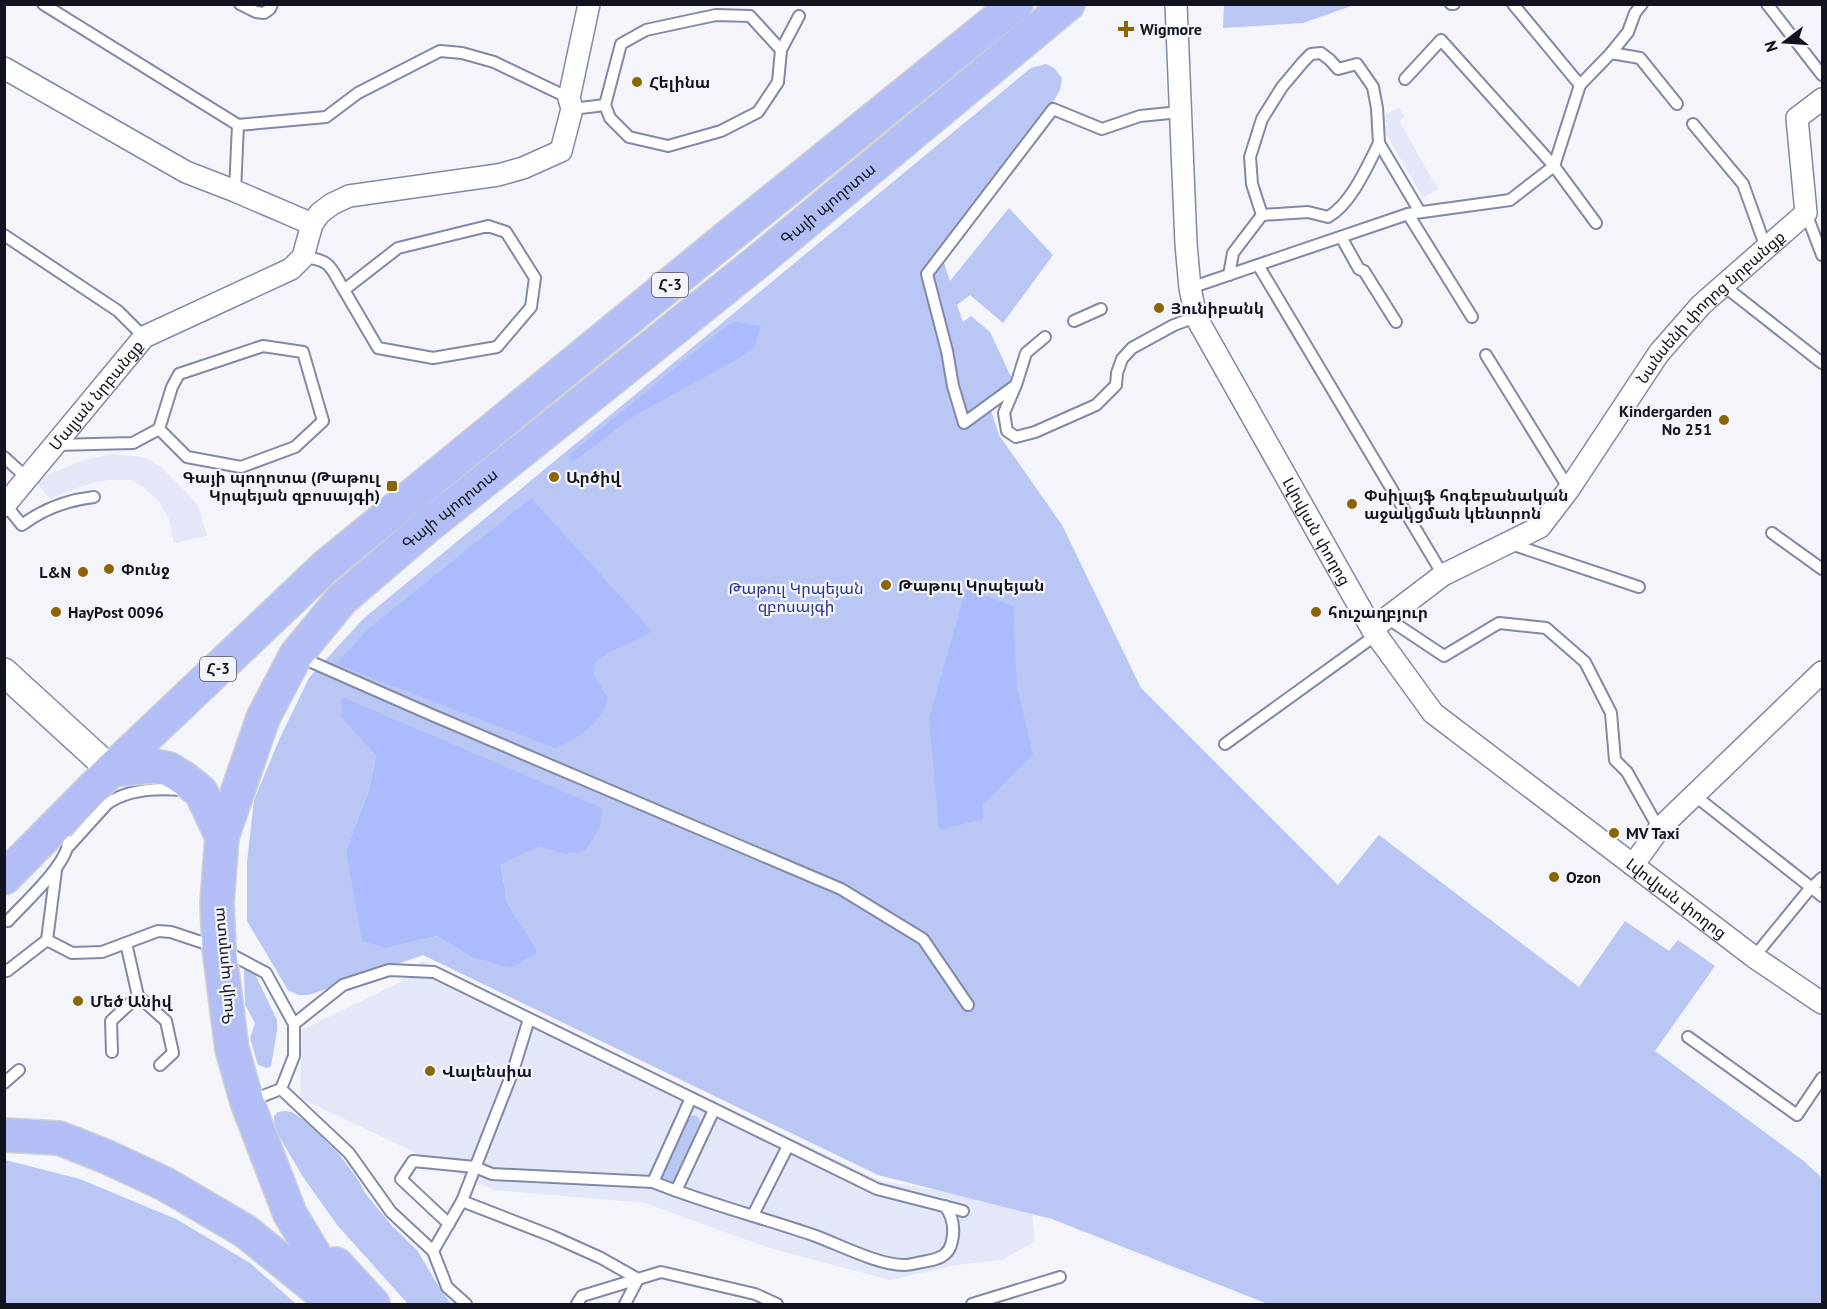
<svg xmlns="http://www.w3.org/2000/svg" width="1827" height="1309" font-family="'PT Sans','Noto Sans Armenian',sans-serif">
<rect width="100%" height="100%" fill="#f3f5fb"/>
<!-- built -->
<g fill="#e3e7f8">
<path d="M1399 107 1405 117 1399 121 1438 189 1423 198 1383 128 1387 125 1382 117Z"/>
<path d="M111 454 141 457 152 461 161 467 187 493 198 506 207 536 174 543 169 519 160 503 141 485 131 480H111L96 482 67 491 50 499 37 483 48 475 81 461Z"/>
<path d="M422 961 881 1181 1031 1206 1035 1241 1002 1260 956 1265 890 1280 766 1247 645 1203 494 1190 300 1098 302 1030 402 981Z"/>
</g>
<!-- green -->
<g fill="#bac6f3" fill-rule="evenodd">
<path d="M1224 5V4L1354 5 1303 23 1223 28Z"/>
<path d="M1046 64 1054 68 1062 78 1060 90 1053 102 940 251 950 281 1009 208 1053 255 1003 323 970 295 957 305 963 322 971 316 990 332 1013 381 987 399 999 435 1062 525 1141 688 1338 885 1379 835 1579 987 1625 921 1669 951 1678 940 1715 966 1655 1051 1805 1162 1822 1178V1304H1268L1052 1219 878 1175 423 955 309 995H298L288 990 247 921V862L254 800 279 740 309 678 363 619 1031 68ZM376 755 564 854 539 845 501 865 507 902 538 952 471 957 437 936 387 948 346 850 369 790Z"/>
<path d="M248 969 253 970 277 1020V1031L271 1066 267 1068 258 1065 250 1038 255 1023 245 1005 244 970Z"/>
<path d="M285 1111 292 1112 305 1121 339 1154 359 1181 365 1193 393 1227 417 1250 439 1287 451 1304H408L338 1226 303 1177 276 1131 274 1122V1116L278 1112Z"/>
<path d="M694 1115 698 1117 700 1123 673 1182 671 1184 663 1181 662 1177 689 1117Z"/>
<path d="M5 1160 80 1179 176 1219 250 1263 296 1304H5Z"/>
</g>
<!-- forest -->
<g fill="#abbbfc">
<path d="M737 322 761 326 754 347 741 357 634 416 577 459 573 461 568 456 729 324Z"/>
<path d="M531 498 652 631C633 643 612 648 595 662L594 676 608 698C601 725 579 737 555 748L336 664 368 629Z"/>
<path d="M966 589 1013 606 1017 687 1033 754 983 805V819L939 830 929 719Z"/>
<path d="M342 697 602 808 600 827 585 851 564 854 539 846 501 865 507 902 538 952 510 968 471 957 437 936 387 948 362 941 346 850 369 790 376 755 341 717Z"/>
</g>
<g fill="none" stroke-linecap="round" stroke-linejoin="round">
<defs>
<g id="service">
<path d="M43 4 238 125 326 117 358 93 440 51 462 53 494 62 569 98"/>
<path d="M240 4 256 12 264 13 270 9 272 4"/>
<path d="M1451 4H1454"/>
<path d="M1513 4 1580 85"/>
<path d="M1767 4 1822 75"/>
<path d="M781 50 750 16 716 15 683 22 646 30 621 44 605 105 610 118 629 137 668 146 721 131 758 112 778 82 781 50 799 16"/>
<path d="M1611 53 1640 58 1677 104"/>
<path d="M1405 79 1441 40 1554 166 1596 223"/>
<path d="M572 109 605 105"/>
<path d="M1693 124 1743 184 1766 248"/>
<path d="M235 191 238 125"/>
<path d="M1806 213 1822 255"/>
<path d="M1408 214 1472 317"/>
<path d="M1262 215 1308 212 1328 217C1351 204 1367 167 1379 143"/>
<path d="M4 235 118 311 144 337"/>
<path d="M1341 237 1359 269 1364 271 1396 322"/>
<path d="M303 257C332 260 330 267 344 290L398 248 488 226 506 232 535 278 531 307 497 347 433 358 378 348 344 290"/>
<path d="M1258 265 1443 575"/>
<path d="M1229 275 1233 253 1262 215 1252 184 1250 157 1262 119 1282 87 1303 62 1311 54 1321 53 1330 60 1338 69 1357 64 1373 87 1377 108 1379 143 1420 212"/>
<path d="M1724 286 1822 363"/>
<path d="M1190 288 1408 214 1510 200 1554 166 1580 85 1611 53 1628 32 1635 13 1642 4"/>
<path d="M1074 321 1101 309"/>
<path d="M1045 337 1026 353 1016 385 964 423 953 386 947 351 927 274 1053 109 1102 129 1140 116 1180 112"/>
<path d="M1486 355 1569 489"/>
<path d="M1015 387 1004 413 1007 431 1016 437 1035 432 1096 405 1116 385 1117 373 1122 359 1132 348 1174 325 1196 317"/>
<path d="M55 445 133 443 159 429 172 387 179 374 263 346 303 352 323 421 295 447 241 467 187 457 159 429"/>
<path d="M4 457 27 478"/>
<path d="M4 503 22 525C43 509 68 500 94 497"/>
<path d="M1772 533 1822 569"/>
<path d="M1508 543 1639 587"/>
<path d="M1387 618 1444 656 1499 623 1546 628 1585 662 1611 713 1615 760 1627 772 1659 829"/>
<path d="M300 657 432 715 841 889 923 939 968 1005"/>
<path d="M1225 744 1376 635"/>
<path d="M1694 795 1822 896"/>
<path d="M69 846 107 804C127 789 158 788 182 790"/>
<path d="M8 921C23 904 69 863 68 841"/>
<path d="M47 940 72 953 102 952 158 931 171 932 219 948 266 973 294 1024V1056L281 1089 250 1101"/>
<path d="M126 943 138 996 166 1021 173 1053 160 1065"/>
<path d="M1754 957 1808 891 1822 878"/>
<path d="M4 971H7L47 940 56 870"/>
<path d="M294 1024 343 985 389 970 434 972 877 1189 963 1211"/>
<path d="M1688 1037 1797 1115 1822 1078"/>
<path d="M112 1052 111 1021 138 996"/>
<path d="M4 1083 19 1070"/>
<path d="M281 1089 349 1153 391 1212 433 1251 447 1287 466 1304"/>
<path d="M653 1182 691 1098"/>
<path d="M676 1191 714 1110"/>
<path d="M462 1201 552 1236 601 1258 638 1279 625 1304"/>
<path d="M753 1215 788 1146"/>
<path d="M449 1224 401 1179 413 1161 475 1167 492 1174 653 1182C705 1203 760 1217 813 1235 838 1244 878 1265 904 1265 908 1265 913 1264 917 1263 933 1260 949 1259 952 1241 955 1228 953 1217 945 1206"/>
<path d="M433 1251 462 1201 513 1071 529 1019"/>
<path d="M577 1304 582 1296 661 1272 755 1294 777 1304"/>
<path d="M972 1304 1060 1277"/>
</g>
<g id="minor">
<path id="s1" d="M1176 4 1186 244 1190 288 1196 317 1372 629 1433 713 1754 957 1822 1003"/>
<path d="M4 68 186 172 235 191 312 224"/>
<path id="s2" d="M4 506 144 337 291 269 303 257 312 224 320 213 332 204 349 196 498 175 523 168 561 151 572 109 569 98 589 4"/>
<path id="s3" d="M1372 629 1443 575 1540 527 1569 489 1659 353 1701 305 1806 213 1797 118 1822 99"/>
<path d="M1633 865 1659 829 1822 672"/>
</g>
<path id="tertiary" d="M4 672 111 770"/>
<g id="primary">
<path d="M111 770 154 766 169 769 185 779 201 792 222 837"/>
<path d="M4 878 111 770 325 567 729 236 1016 4"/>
<path d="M4 1135 59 1138 107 1157 165 1184 245 1231 334 1303"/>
<path d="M336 1264 373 1304"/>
<path id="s4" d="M344 1304 290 1214 247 1102 232 1049 219 948 217 903 222 837 263 718 296 655 342 599 425 528 755 264 1068 4"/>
</g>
</defs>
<!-- service casing -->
<use href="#service" stroke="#8189a7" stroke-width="14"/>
<!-- minor casing -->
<use href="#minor" stroke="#8189a7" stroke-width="24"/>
<!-- tertiary casing -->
<use href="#tertiary" stroke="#8189a7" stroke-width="30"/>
<!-- primary casing -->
<use href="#primary" stroke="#cfd0d2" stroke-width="36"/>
<!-- service -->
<use href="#service" stroke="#fff" stroke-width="10"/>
<!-- minor -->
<use href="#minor" stroke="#fff" stroke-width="21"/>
<!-- tertiary -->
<use href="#tertiary" stroke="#fff" stroke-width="27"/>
<!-- primary -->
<use href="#primary" stroke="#b2bef5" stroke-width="33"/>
</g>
<!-- markers -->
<g fill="#8b6504" stroke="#f3f5fb" stroke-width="2">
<path d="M1123 20h6v6h6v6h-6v6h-6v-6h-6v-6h6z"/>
<circle cx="637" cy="82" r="6"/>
<circle cx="1159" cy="308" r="6"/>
<circle cx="1724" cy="420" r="6"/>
<circle cx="554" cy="477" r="6"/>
<rect x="386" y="480" width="12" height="12" rx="3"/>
<circle cx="1352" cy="504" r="6"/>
<circle cx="109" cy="569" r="6"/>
<circle cx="83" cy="572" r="6"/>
<circle cx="886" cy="585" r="6"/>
<circle cx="56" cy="612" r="6"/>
<circle cx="1316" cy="612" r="6"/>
<circle cx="1614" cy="833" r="6"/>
<circle cx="1554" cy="877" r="6"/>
<circle cx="78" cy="1001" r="6"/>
<circle cx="430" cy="1071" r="6"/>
</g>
<g text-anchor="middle" stroke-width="4.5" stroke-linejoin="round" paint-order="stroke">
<!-- shield labels -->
<g fill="#f3f5fb" stroke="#555861" stroke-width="1.5">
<rect x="652" y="273" width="36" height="24" rx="4.5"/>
<rect x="200" y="657" width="36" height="24" rx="4.5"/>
</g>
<g font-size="15" font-weight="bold" fill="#11141f">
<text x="670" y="290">Հ-3</text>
<text x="218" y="674">Հ-3</text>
</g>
<!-- poi labels -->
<g font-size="16" font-weight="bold" fill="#11141f" stroke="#f3f5fb" text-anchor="start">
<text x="1140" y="35">Wigmore</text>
<text x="649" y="88">Հելինա</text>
<text x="1171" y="314">Յունիբանկ</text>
<text x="1712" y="417" text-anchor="end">Kindergarden<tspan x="1712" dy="18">No 251</tspan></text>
<text x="380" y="483" text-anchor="end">Գայի պողոտա (Թաթուլ<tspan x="380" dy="18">Կրպեյան զբոսայգի)</tspan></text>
<text x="566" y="483">Արծիվ</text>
<text x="1364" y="501">Փսիլայֆ հոգեբանական<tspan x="1364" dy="18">աջակցման կենտրոն</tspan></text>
<text x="121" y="575">Փունջ</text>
<text x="71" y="578" text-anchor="end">L&amp;N</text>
<text x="898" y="591">Թաթուլ Կրպեյան</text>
<text x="68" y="618">HayPost 0096</text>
<text x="1328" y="618">հուշաղբյուր</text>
<text x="1626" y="839">MV Taxi</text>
<text x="1566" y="883">Ozon</text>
<text x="90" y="1007">Մեծ Անիվ</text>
<text x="442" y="1077">Վալենսիա</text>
</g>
<!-- street labels -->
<g font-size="16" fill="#11141f" stroke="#f3f5fb">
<text dy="6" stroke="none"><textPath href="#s4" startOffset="1389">Գայի պողոտա</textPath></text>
<text dy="6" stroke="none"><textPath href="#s3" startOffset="477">Նանսենի փողոց նրբանցք</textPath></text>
<text dy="6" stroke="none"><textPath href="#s2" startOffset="144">Մալյան նրբանցք</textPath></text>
<text dy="6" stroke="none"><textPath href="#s4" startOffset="903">Գայի պողոտա</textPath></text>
<text dy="6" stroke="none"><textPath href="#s1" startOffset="560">Լվովյան փողոց</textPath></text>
<text dy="6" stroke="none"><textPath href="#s1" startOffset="1082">Լվովյան փողոց</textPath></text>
<text transform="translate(223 966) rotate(-95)" y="6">Գայի պողոտա</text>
</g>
<!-- park labels -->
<g font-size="16" fill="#2b338d" stroke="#f3f5fb">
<text x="796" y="594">Թաթուլ Կրպեյան<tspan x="796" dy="18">զբոսայգի</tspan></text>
</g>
</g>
<!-- border -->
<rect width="1827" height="1309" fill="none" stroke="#11141f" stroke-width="12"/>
<!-- north arrow -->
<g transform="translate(1785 42) rotate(253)" stroke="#f3f5fb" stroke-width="4.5" paint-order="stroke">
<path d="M0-4.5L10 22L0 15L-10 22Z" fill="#11141f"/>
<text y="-9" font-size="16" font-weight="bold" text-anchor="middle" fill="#11141f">N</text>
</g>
</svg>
